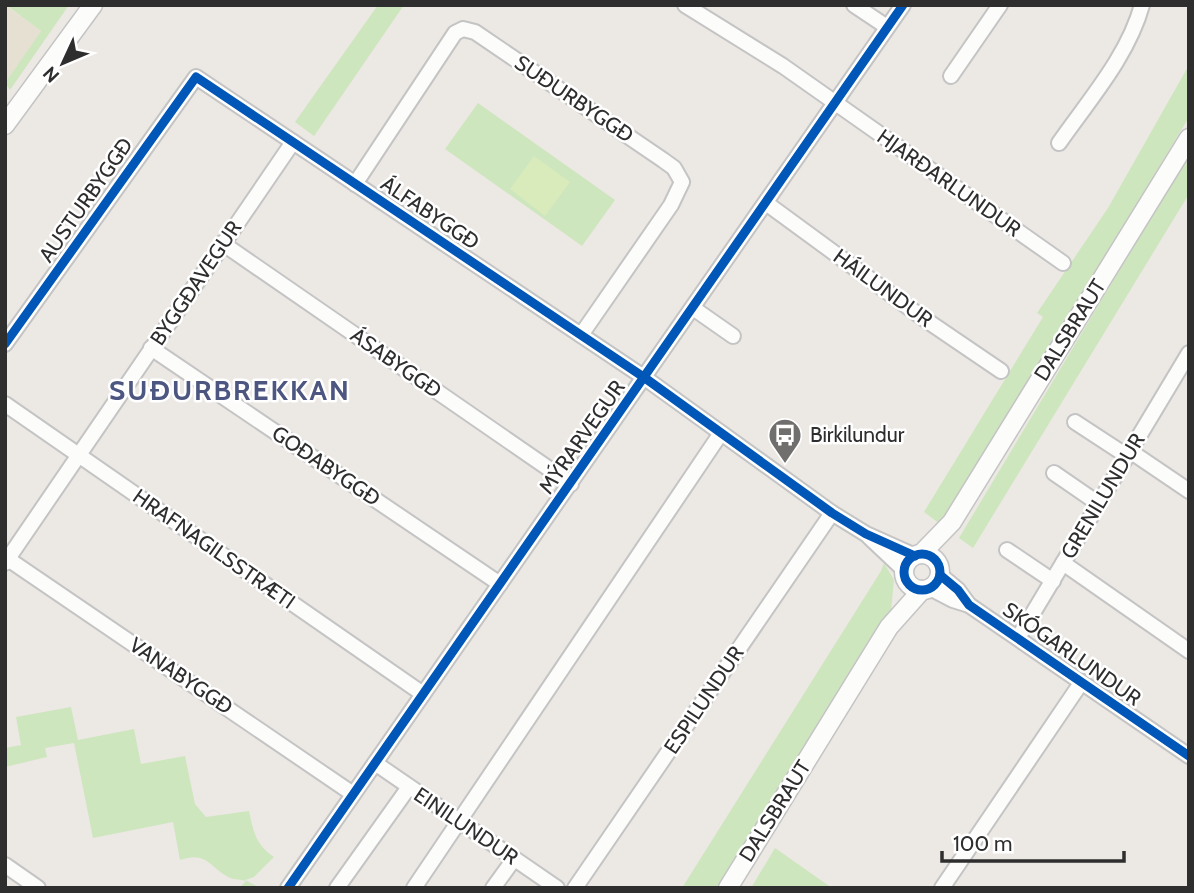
<svg xmlns="http://www.w3.org/2000/svg" width="1194" height="893" font-family="Cabin,sans-serif">
<rect width="100%" height="100%" fill="#ece8e4"/>
<!-- education -->
<path fill="#e6e0d3" d="M5 5 41 31 5 83Z"/>
<!-- green -->
<g fill="#cee6be">
<path d="M6 5H69L10 90 5 83 41 31Z"/>
<path d="M378 5H404L314 136 295 122Z"/>
<path d="M1189 65V117L944 527 924 512 1043 317 1037 313 1108 208Z"/>
<path d="M478 103 615 200 582 246 445 149Z"/>
<path d="M1189 154V194L973 548 959 538Z"/>
<path d="M884 563 894 580 891 611 721 888H682L881 571Z"/>
<path d="M71 707 78 740 134 729 141 764 185 756 195 804 206 817 249 811C253 831 256 845 274 857L254 877 245 880 260 888H239L246 881C241 879 234 880 230 878 208 867 208 851 180 860L173 822 93 838 74 743 45 748 47 757 5 767V748L21 745 16 717Z"/>
<path d="M775 848 832 888H751Z"/>
</g>
<!-- pitch -->
<path fill="#d9eabb" d="M534 156 570 182 545 216 510 189Z"/>
<g fill="none" stroke-linecap="round" stroke-linejoin="round">
<defs>
<g id="minor">
<path d="M685 5 783 66 1063 263"/>
<path d="M854 5 887 27"/>
<path d="M951 76 1000 5"/>
<path d="M1059 143C1089 100 1128 56 1142 5"/>
<path d="M355 184 455 33 463 29 475 32 663 160 674 168 682 182 671 205 581 335"/>
<path d="M766 203 923 318 1001 371"/>
<path d="M222 243 571 484"/>
<path d="M693 308 733 336"/>
<path d="M5 344 196 77 645 378 832 513 866 534 915 556"/>
<path d="M151 348 500 584"/>
<path d="M5 404 423 694"/>
<path d="M1075 422 1127 456"/>
<path d="M1130 451 1189 491"/>
<path d="M1054 473 1099 504"/>
<path d="M869 537 904 570"/>
<path d="M1007 550 1053 581"/>
<path d="M8 559 353 794"/>
<path d="M5 563 293 142"/>
<path d="M1063 563 1189 651"/>
<path d="M940 575 958 590 969 605 1189 756"/>
<path d="M930 588 953 600 969 605"/>
<path d="M1018 638 1189 353"/>
<path d="M375 763 557 888"/>
<path d="M5 865 38 888"/>
<path d="M288 888 903 5"/>
<path d="M337 888 409 787"/>
<path d="M414 888 721 433"/>
<path d="M493 888 514 859"/>
<path d="M575 888 832 513"/>
<path d="M942 888 1081 683"/>
</g>
<g id="tertiary">
<path d="M5 125 93 5"/>
<path d="M921 554 952 522 1189 138"/>
<circle cx="922" cy="572" r="18"/>
<path d="M728 888 889 627 922 590"/>
</g>
</defs>
<!-- minor casing -->
<use href="#minor" stroke="#c5c4c5" stroke-width="18"/>
<!-- tertiary casing -->
<use href="#tertiary" stroke="#c5c4c5" stroke-width="21"/>
<!-- minor -->
<use href="#minor" stroke="#fcfcfb" stroke-width="14"/>
<!-- tertiary -->
<use href="#tertiary" stroke="#fcfcfb" stroke-width="18"/>
<defs>
<g id="cycleway">
<path d="M5 344 196 77 645 378 832 513 866 534 915 556"/>
<circle cx="922" cy="572" r="18"/>
<path d="M940 575 958 590 969 605 1189 756"/>
<path d="M288 888 903 5"/>
</g>
</defs>
<!-- cycleway casing -->
<use href="#cycleway" stroke="#fff" stroke-width="13"/>
<!-- cycleway -->
<use href="#cycleway" stroke="#0057b8" stroke-width="9"/>
</g>
<!-- icons -->
<defs>
<symbol id="bus-pin" viewBox="-11 -11 22 30"><path d="M0 17L-7.5 6A9.5 9.5 0 1 1 7.5 6Z" fill="#706f6e" stroke="#fff"/><path d="M-5-6H5V4H4V6H2V4H-2V6H-4V4H-5ZM-3.5-4V0h7V-4ZM-3.5 1.2v1.5H-2V1.2ZM2 1.2v1.5H3.5V1.2Z" fill="#fff"/></symbol>
</defs>
<g fill-rule="evenodd">
<use href="#bus-pin" x="766" y="416" width="38" height="52"/>
</g>
<g text-anchor="middle" stroke-width="5" stroke-linejoin="round" paint-order="stroke">
<!-- street labels -->
<g font-size="21" fill="#2e2e2e" stroke="#fff">
<text transform="translate(574 99) rotate(34)" y="7">SUÐURBYGGÐ</text>
<text transform="translate(949 183) rotate(35)" y="7">HJARÐARLUNDUR</text>
<text transform="translate(86 200) rotate(-55)" y="7">AUSTURBYGGÐ</text>
<text transform="translate(430 213) rotate(34)" y="7">ÁLFABYGGÐ</text>
<text transform="translate(196 283) rotate(-56)" y="7">BYGGÐAVEGUR</text>
<text transform="translate(883 288) rotate(36)" y="7">HÁILUNDUR</text>
<text transform="translate(1070 330) rotate(-58)" y="7">DALSBRAUT</text>
<text transform="translate(396 363) rotate(35)" y="7">ÁSABYGGÐ</text>
<text transform="translate(582 437) rotate(-55)" y="7">MÝRARVEGUR</text>
<text transform="translate(326 466) rotate(34)" y="7">GOÐABYGGÐ</text>
<text transform="translate(1103 496) rotate(-59)" y="7">GRENILUNDUR</text>
<text transform="translate(214 549) rotate(35)" y="7">HRAFNAGILSSTRÆTI</text>
<text transform="translate(1072 654) rotate(35)" y="7">SKÓGARLUNDUR</text>
<text transform="translate(181 676) rotate(34)" y="7">VANABYGGÐ</text>
<text transform="translate(704 700) rotate(-56)" y="7">ESPILUNDUR</text>
<text transform="translate(775 811) rotate(-58)" y="7">DALSBRAUT</text>
<text transform="translate(466 826) rotate(34)" y="7">EINILUNDUR</text>
</g>
<!-- poi labels -->
<g font-size="21" fill="#2e2e2e" stroke="#fff" text-anchor="start">
<text x="810" y="442">Birkilundur</text>
</g>
<!-- district labels -->
<g font-size="28" font-weight="bold" letter-spacing="2" fill="#4d5680" stroke="#fff">
<text x="230" y="400">SUÐURBREKKAN</text>
</g>
</g>
<!-- border -->
<rect width="1194" height="893" fill="none" stroke="#2e2e2e" stroke-width="14"/>
<!-- north arrow -->
<g transform="translate(63 63) rotate(226)" stroke="#ffffff" stroke-width="5" paint-order="stroke">
<path d="M0-5L12 26L0 18L-12 26Z" fill="#2e2e2e"/>
<text y="-10" font-size="19" font-weight="bold" text-anchor="middle" fill="#2e2e2e">N</text>
</g>
<!-- scale -->
<path d="M942 851v10h182v-10" fill="none" stroke="#2e2e2e" stroke-width="3.5"/>
<text x="953" y="851" font-size="21" fill="#2e2e2e" stroke="#ffffff" stroke-width="5" paint-order="stroke">100 m</text>
</svg>
